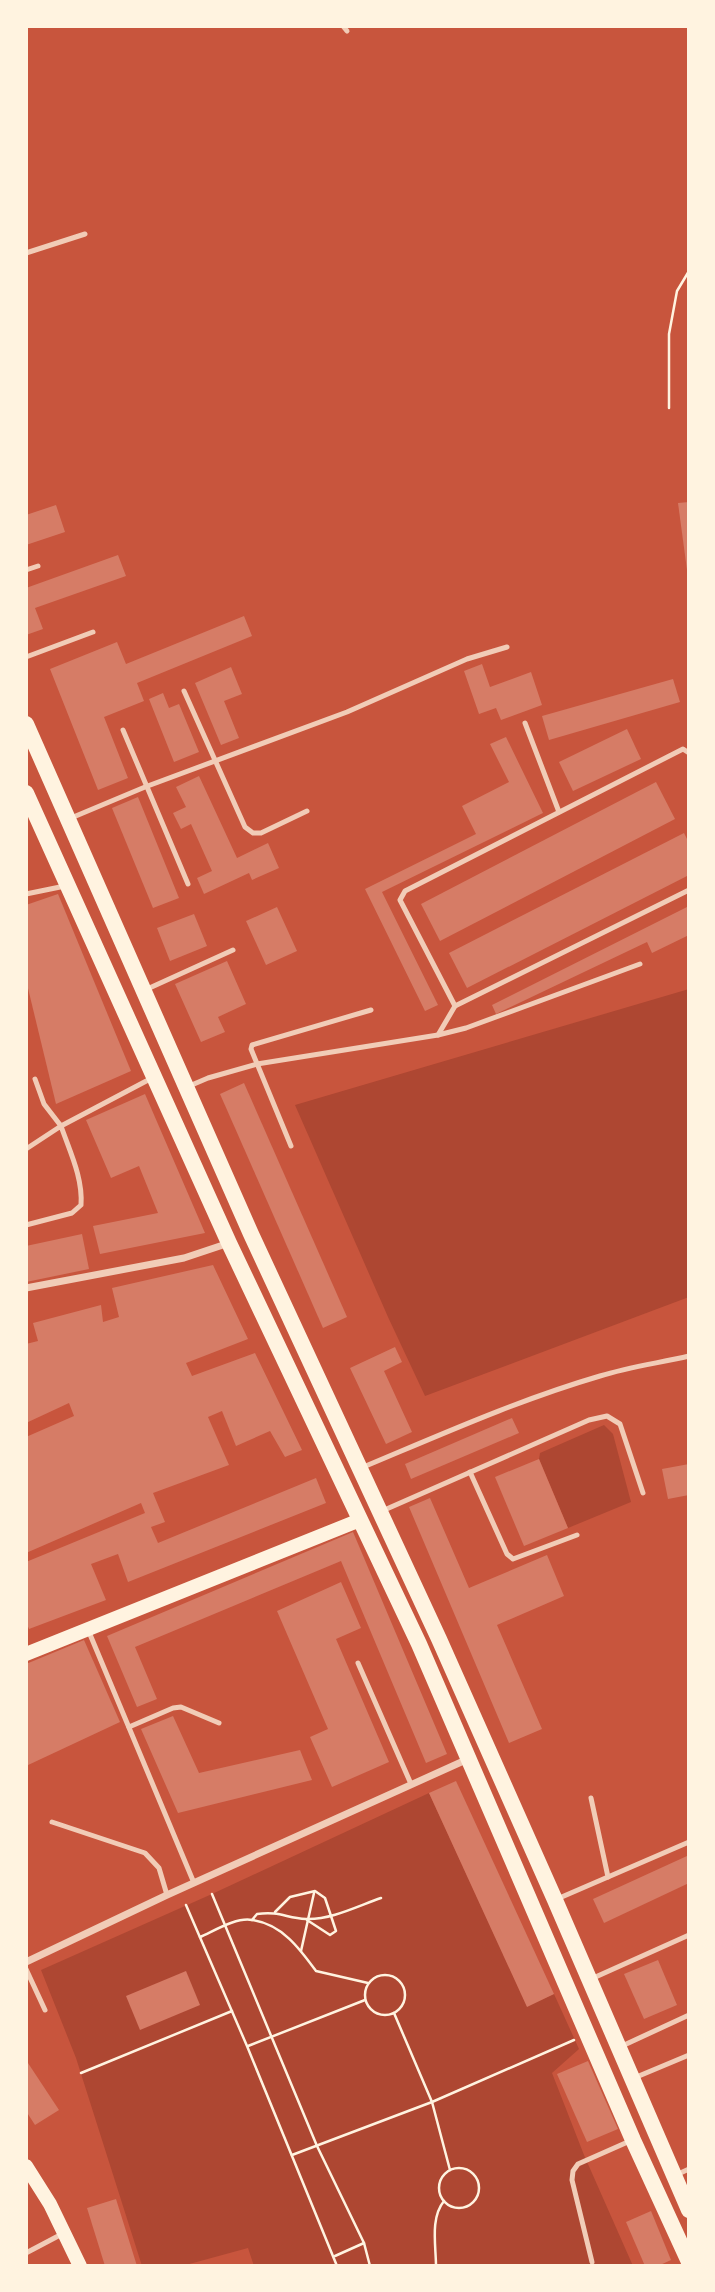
<svg xmlns="http://www.w3.org/2000/svg" width="715" height="2292" font-family="Helvetica,sans-serif">
<rect width="100%" height="100%" fill="#c8553d"/>
<!-- green -->
<g fill="#ae4732">
<path d="M689 989V1297L425 1396 388 1317 295 1105Z"/>
<path d="M604 1425 613 1434 631 1502 568 1528 539 1459 540 1453Z"/>
<path d="M429 1793 527 2006 554 1994 579 2049 552 2073 584 2155 633 2266H254L248 2248 182 2266H142L76 2058 41 1970 212 1894Z"/>
</g>
<!-- building -->
<g fill="#d67c66">
<path d="M689 502V570H687L678 503Z"/>
<path d="M56 505 65 532 26 545V515Z"/>
<path d="M118 555 126 576 35 608 43 629 26 635V588Z"/>
<path d="M244 616 252 636 137 683 144 701 104 717 128 778 98 790 50 669 117 642 126 664Z"/>
<path d="M482 664 490 687 531 672 542 705 501 720 496 708 479 714 464 671Z"/>
<path d="M231 667 242 694 224 701 239 738 221 745 195 683Z"/>
<path d="M673 679 680 702 549 740 542 716Z"/>
<path d="M163 693 169 708 179 704 199 752 174 762 149 699Z"/>
<path d="M627 729 641 759 573 791 559 762Z"/>
<path d="M506 737 543 813 382 892 438 1005 425 1011 365 889 476 834 462 806 509 782 490 744Z"/>
<path d="M199 776 237 858 268 843 279 868 252 880 249 873 204 894 197 878 212 871 191 824 181 829 173 813 186 807 176 787Z"/>
<path d="M656 782 675 819 440 941 421 904Z"/>
<path d="M138 797 179 898 153 908 112 808Z"/>
<path d="M684 833 689 843V875L467 988 449 953Z"/>
<path d="M58 894 131 1071 56 1104 26 980V905Z"/>
<path d="M689 906V935L652 953 647 942 496 1014 492 1005Z"/>
<path d="M277 907 297 951 266 965 246 921Z"/>
<path d="M194 914 207 946 170 961 157 928Z"/>
<path d="M227 961 246 1004 218 1017 225 1032 201 1042 175 984Z"/>
<path d="M244 1083 347 1317 323 1328 220 1094Z"/>
<path d="M145 1094 205 1233 100 1254 93 1226 158 1213 139 1166 111 1178 86 1120Z"/>
<path d="M82 1234 89 1269 26 1282V1246Z"/>
<path d="M213 1265 248 1339 186 1363 192 1376 255 1353 302 1450 285 1457 270 1431 236 1446 222 1411 208 1417 229 1465 153 1493 165 1522 151 1527 158 1543 316 1478 326 1503 128 1582 118 1554 91 1564 106 1600 29 1629 26 1622V1562L145 1513 141 1503 26 1553V1437L74 1416 69 1403 26 1423V1344L38 1341 33 1323 101 1305 103 1322 119 1317 112 1288Z"/>
<path d="M395 1347 402 1362 384 1371 412 1432 386 1444 350 1368Z"/>
<path d="M512 1418 519 1433 411 1479 405 1464Z"/>
<path d="M539 1459 568 1528 524 1546 495 1477Z"/>
<path d="M689 1464V1495L668 1499 662 1469Z"/>
<path d="M430 1498 469 1588 547 1555 564 1596 497 1625 542 1729 509 1743 409 1507Z"/>
<path d="M353 1532 447 1754 426 1763 341 1561 135 1647 157 1699 137 1707 107 1636Z"/>
<path d="M341 1582 361 1628 336 1639 389 1762 332 1787 310 1737 328 1729 277 1611Z"/>
<path d="M84 1640 120 1722 26 1766V1664Z"/>
<path d="M173 1716 199 1773 300 1750 312 1780 178 1813 141 1729Z"/>
<path d="M456 1781 554 1994 527 2007 429 1793Z"/>
<path d="M687 1856 689 1883 604 1923 593 1899Z"/>
<path d="M658 1960 677 2005 644 2019 624 1974Z"/>
<path d="M186 1971 200 2005 140 2030 126 1996Z"/>
<path d="M26 2060 59 2110 35 2125 26 2111Z"/>
<path d="M588 2061 618 2129 587 2142 557 2074Z"/>
<path d="M116 2199 137 2266H105L87 2208Z"/>
<path d="M651 2211 671 2260 658 2266H645L626 2222Z"/>
</g>
<g fill="none" stroke-linecap="round" stroke-linejoin="round">
<!-- path -->
<g stroke="#fff3e0" stroke-width="2.5">
<path d="M669 408V334L677 291 689 271"/>
<path d="M212 1894 317 2146 364 2243 370 2266"/>
<path d="M186 1905 247 2046 337 2266"/>
<path d="M275 1912 290 1897 315 1891 325 1898 336 1931 330 1935 307 1920"/>
<path d="M252 1920 257 1914C280 1911 286 1918 306 1919 331 1920 358 1906 381 1898"/>
<path d="M200 1937C214 1931 236 1917 252 1920 282 1924 300 1949 316 1971L368 1983"/>
<path d="M301 1951 314 1893"/>
<circle cx="385" cy="1995" r="20"/>
<path d="M394 2013 432 2102 450 2170"/>
<path d="M248 2046 365 2000"/>
<path d="M81 2073 232 2011"/>
<path d="M292 2155 432 2102 574 2040"/>
<circle cx="459" cy="2188" r="20"/>
<path d="M335 2256 364 2243"/>
<path d="M436 2266C436 2246 430 2218 444 2201"/>
</g>
<!-- service -->
<g stroke="#f1ccb7" stroke-width="5">
<path d="M343 26 347 31"/>
<path d="M26 253 85 234"/>
<path d="M26 570 38 566"/>
<path d="M26 657 93 632"/>
<path d="M184 691 245 827 253 833H261L307 811"/>
<path d="M525 723 559 812"/>
<path d="M123 730 188 884"/>
<path d="M71 818 145 787 347 712 467 659 507 647"/>
<path d="M26 894 65 886"/>
<path d="M145 990 233 950"/>
<path d="M455 1006 400 900 405 891 683 749 689 753"/>
<path d="M438 1035 455 1006 689 890"/>
<path d="M35 1079 44 1104 61 1126 152 1078"/>
<path d="M187 1087 208 1078 257 1064 438 1035 466 1028 640 964"/>
<path d="M291 1146 251 1049 252 1045 371 1010"/>
<path d="M26 1149 61 1126C70 1152 83 1178 81 1205L72 1213 26 1225"/>
<path d="M361 1468C440 1435 518 1400 600 1376 629 1367 659 1363 689 1356"/>
<path d="M470 1472 507 1554 513 1559 577 1535"/>
<path d="M382 1511 589 1420 607 1416 620 1424 643 1493"/>
<path d="M89 1632 194 1883"/>
<path d="M358 1663 411 1784"/>
<path d="M129 1727 173 1708 181 1707 219 1723"/>
<path d="M591 1798 608 1877"/>
<path d="M52 1822 145 1853 159 1868 167 1895"/>
<path d="M557 1899 689 1842"/>
<path d="M26 1969 45 2010"/>
<path d="M591 1979 689 1935"/>
<path d="M622 2046 689 2015"/>
<path d="M634 2078 689 2055"/>
<path d="M676 2175 689 2169"/>
<path d="M26 2253 62 2234"/>
<path d="M592 2262 572 2180 573 2171 578 2164 630 2141"/>
</g>
<!-- minor -->
<g stroke="#f1ccb7" stroke-width="7">
<path d="M26 1288 184 1258 229 1243"/>
<path d="M26 1962 167 1895 468 1759"/>
</g>
<!-- secondary -->
<g stroke="#fff3e0" stroke-width="14">
<path d="M26 1654 360 1520"/>
<path d="M26 2166 50 2204 80 2266"/>
</g>
<!-- trunk -->
<g stroke="#fff3e0" stroke-width="16">
<path d="M26 724 251 1234 439 1639 555 1900 689 2210"/>
<path d="M26 793 229 1243 419 1644 633 2140 689 2262"/>
</g>
</g>
<!-- border -->
<rect width="715" height="2292" fill="none" stroke="#fff3e0" stroke-width="56"/>
</svg>
